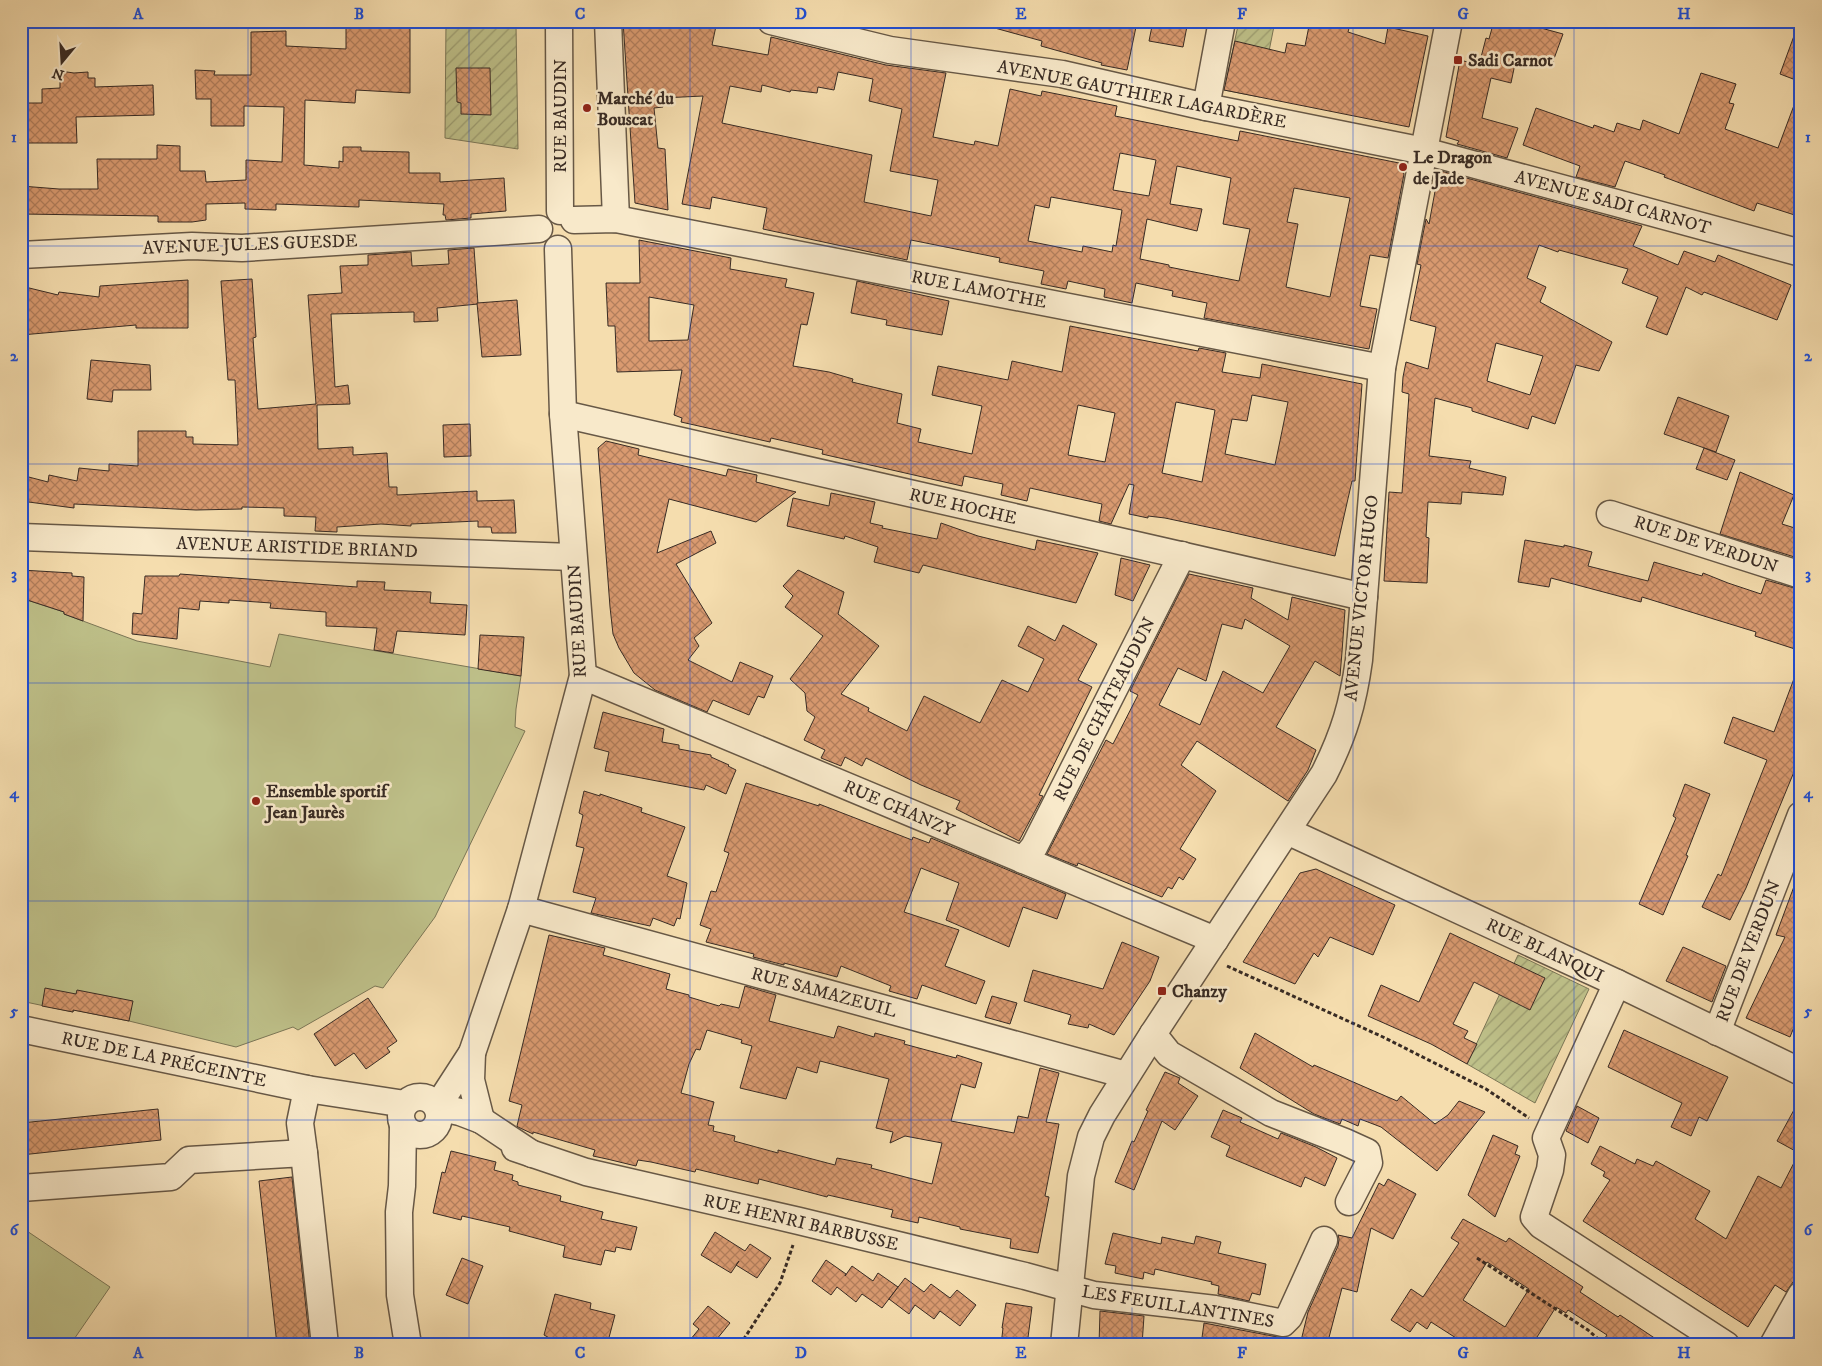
<svg xmlns="http://www.w3.org/2000/svg" width="1822" height="1366" font-family="'IM FELL DW Pica',serif">
<defs>
<pattern id="garden-furrows" width="10" height="10" patternUnits="userSpaceOnUse" patternTransform="scale(1.25)"><rect width="10" height="10" fill="#bec089"/><path d="M-1 1l2-2M0 10L10 0M9 11l2-2" fill="none" stroke="#9b9c70"/></pattern>
<pattern id="building-cross-hatch" width="8" height="8" patternUnits="userSpaceOnUse" patternTransform="scale(1.25)"><rect width="8" height="8" fill="#d99a70"/><path d="M0 0l8 8M0 8l8-8" fill="none" stroke="#b17e5c"/></pattern>
</defs>
<rect width="100%" height="100%" fill="#f5ddae"/>
<filter id="stains"><feTurbulence type="fractalNoise" baseFrequency=".004" numOctaves="4"/><feColorMatrix values="0 0 0 0 .2 0 0 0 0 .09 0 0 0 0 .02 0 0 0 .5 -.17"/></filter>
<radialGradient id="worn" r=".72"><stop offset=".6" stop-color="#630" stop-opacity="0"/><stop offset="1" stop-color="#630" stop-opacity=".3"/></radialGradient>
<!-- park -->
<g fill="#bec089" stroke="#7b7656">
<path d="M21 598 64 612V614L137 641 270 667 279 634 521 676 516 709 515 727 525 731 435 917 383 988 375 986 298 1030 293 1027 236 1047 129 1021 74 1010 73 1012 21 1001Z"/>
<path d="M21 1227 110 1287 70 1345H21Z"/>
</g>
<!-- garden -->
<g fill="url(#garden-furrows)" stroke="#7b7656">
<path d="M446 21H513L516 25 518 149 445 138Z"/>
<path d="M1239 21H1275L1260 97 1224 90Z"/>
<path d="M1518 955 1589 989 1535 1103 1467 1064Z"/>
</g>
<!-- building -->
<g fill="url(#building-cross-hatch)" stroke="#382b24" fill-rule="evenodd">
<path d="M346 21H410V93L356 90 355 103 305 100 304 165 339 168V161L343 162V147H361V151L409 152V173H440V182L504 178 506 211 471 214V218L446 220 445 215H443L444 204 359 200V207L276 204V210L245 209V203L206 204V220L192 222H158V216L21 214V186L59 189H98L97 159H157V145L180 146V171H205L206 182 246 180V160L282 162 284 107 244 106V126H211V99H196L195 70 215 71 214 75H251V32L286 31V46L346 49Z"/>
<path d="M623 21H694L716 26 712 45 768 55 771 37 886 65 946 73 933 137 974 145 975 141 998 146 1010 89 1041 96 1042 91 1117 106 1115 116 1238 141 1240 131 1399 163 1404 174 1388 258 1370 255 1360 306 1377 309 1369 349 1204 318 1207 303 1172 296 1173 291 1136 283 1132 303 1104 297 1105 289 1068 281 1066 289 1041 284 1044 271 999 262 1000 258 911 240 907 260 763 229 767 208 712 197 710 209 682 204 703 96 662 98 663 107 654 108 658 148 665 149 668 210 635 203ZM838 72 873 79 869 101 902 109 890 171 938 180 931 216 864 202 872 155 722 123 730 86 761 92 762 85 790 92 791 90 817 93 818 87 834 90ZM1120 153 1156 160 1149 196 1113 190ZM1177 166 1231 178 1223 224 1250 229 1239 281 1169 267V265L1140 259 1147 219 1197 231 1202 209 1170 204ZM1294 188 1350 198 1330 297 1286 287 1298 224 1287 222ZM1051 197 1122 210 1116 246 1113 245 1112 252 1083 246 1082 252 1028 241 1035 205 1049 208Z"/>
<path d="M992 21H1058L1082 27 1083 22 1109 28 1110 22 1136 27 1127 70 1101 65 1102 63 1041 46 1042 41 991 27Z"/>
<path d="M1153 21H1188L1183 47 1149 41Z"/>
<path d="M1310 21H1351L1348 32 1385 44 1388 27 1428 36 1409 127 1224 90 1235 41 1285 53 1287 43 1305 46Z"/>
<path d="M1494 21H1542L1541 28 1563 34 1551 67 1516 59 1511 83 1491 78 1482 118 1518 128 1507 158 1457 144 1459 141 1446 137 1460 60 1479 65 1486 38 1489 39Z"/>
<path d="M1798 25H1801V82L1780 74Z"/>
<path d="M456 68H490L491 115 461 114V103L457 102Z"/>
<path d="M60 71 74 73 88 72V78H95V87L153 85 154 115 76 117 77 143H25L24 103H42V89L60 88Z"/>
<path d="M1701 73 1736 84 1729 103 1734 104 1725 129 1778 148 1799 92 1801 93V217L1757 203 1754 211 1664 177 1665 175 1625 161 1615 187 1576 177 1580 166 1523 145 1536 108 1593 128 1594 125 1614 132 1617 123 1640 130 1643 120 1679 134Z"/>
<path d="M1441 171 1642 226 1633 246 1678 265 1684 251 1715 262 1718 255 1791 285 1777 320 1704 292 1702 295 1686 287 1667 335 1646 327 1658 297 1622 283 1628 269 1559 250 1558 252 1539 245 1527 278 1546 287 1540 302 1612 342 1599 371 1576 365 1555 424 1532 416 1528 429 1472 411V408L1435 398 1429 456 1471 461 1469 468 1506 477 1503 495 1462 492 1461 504 1428 502 1426 537 1429 538 1427 583 1384 581 1389 492 1402 493 1409 394 1402 392 1403 377 1406 362 1428 369 1436 327 1410 320 1421 265 1417 264 1426 219 1429 224 1438 175ZM1496 343 1543 356 1530 395 1487 381Z"/>
<path d="M639 240 731 258 730 269 787 279 785 287 814 293 807 325 801 324 793 366 829 372 853 379 852 382 902 394 897 423 921 429 918 442 972 454 982 406 932 395 938 366 1008 380 1012 361 1062 372 1070 326 1198 351 1199 348 1226 353 1222 372 1260 378 1262 364 1362 384 1355 481H1352L1335 556 1226 531 1165 518 1148 516V518L1129 514 1134 485 1129 484 1111 524 1099 521 1102 504 1030 488 1027 501 1001 495 1003 484 964 476 962 486 822 454 823 450 771 438 770 442 681 422 682 418 674 415 682 370 617 372 615 326H608L606 283H640ZM649 297 694 305 688 340 649 341ZM1252 395 1288 402 1275 465 1225 454 1232 419 1247 421ZM1176 402 1215 410 1202 482 1162 473ZM1078 405 1115 413 1105 462 1068 455Z"/>
<path d="M474 248 478 304 437 308 438 321 414 322V312L331 314 335 387 348 385 350 404 317 405 318 449 353 447V455L387 453 389 487H397V495L477 491V501L514 500 516 533H492L491 527H478V521L411 524V526L381 524 337 527V532L315 531 316 517 284 516V508L242 507V509L196 510 74 504V508L21 501V475L48 482 49 475 77 481 79 468 109 471V464L138 466V431H186V437H193V444L238 445 235 380H228L221 281 252 279 256 337 253 338 258 409 316 404 308 295 342 293 340 266 368 265V255L411 252 412 266 449 264 448 250Z"/>
<path d="M188 280V328H136V325L21 335V286L58 295 59 292 99 297 100 286Z"/>
<path d="M857 281 949 301 942 335 886 325 887 320 851 313Z"/>
<path d="M517 300 521 355 482 357 477 303Z"/>
<path d="M91 360 150 365 151 390H113L112 402 87 399Z"/>
<path d="M1678 397 1729 416 1716 452 1664 434Z"/>
<path d="M470 424 471 456 444 457 443 425Z"/>
<path d="M606 441 639 449 638 455 726 476 728 469 757 475 756 482 796 492 756 522 669 499 657 553 711 531 716 543 676 564 712 623 694 638 699 646 688 660 732 682 740 662 773 676 764 698 758 696 749 715 713 700 707 712 655 690 634 673 619 648 613 634 610 607 598 448Z"/>
<path d="M1704 448 1735 460 1727 480 1696 469Z"/>
<path d="M1740 472 1794 495 1782 524 1801 530V559L1720 534Z"/>
<path d="M831 493 875 502 870 523 883 526 882 528 937 539 941 523 978 536 1035 550 1037 540 1098 553 1076 603 923 565 919 573 902 569 874 562 878 547 845 536 844 539 787 526 793 498 829 506Z"/>
<path d="M1525 540 1564 547V545L1592 552 1588 566 1648 581 1654 562 1702 576 1703 573 1728 583 1761 594 1766 580 1801 590V605L1795 627 1801 629V651L1755 636 1756 632 1642 597 1641 602 1551 578 1549 587 1518 582Z"/>
<path d="M1121 558 1150 565 1133 601 1115 595Z"/>
<path d="M21 570 72 573V576L84 577 83 621 64 614V612L21 598Z"/>
<path d="M798 570 844 592 838 614 879 646 841 694 869 708 868 711 907 731 924 696 980 723 1002 680 1028 692 1044 659 1018 646 1028 626 1055 641 1063 625 1097 644 1078 680 1092 687 1039 795 1043 796 1019 841 956 809 960 801 921 785 866 758 862 766 845 757 841 766 821 758 825 750 804 740 815 717 807 711 805 693 790 679 823 636 785 607 793 596 783 586Z"/>
<path d="M180 574 357 587V581L385 582 384 590 431 592 430 603 467 605 465 635 397 631 393 653 374 650 377 628 326 626V612L270 608 271 603 229 600V603L200 601 199 610 179 608 177 639 132 634 133 613 142 614 145 576H179Z"/>
<path d="M1189 574 1253 588 1251 598 1288 620 1292 597 1345 610 1342 652 1340 676 1315 661 1276 727 1316 750 1308 770 1288 801 1197 741 1181 765 1216 791 1180 849 1196 859 1183 880 1179 877 1172 889 1168 887 1162 897 1078 863 1077 866 1047 854 1106 740 1113 744 1138 695 1130 691ZM1245 619 1290 646 1263 693 1223 671 1200 725 1159 705 1178 668 1206 681 1222 624 1242 629Z"/>
<path d="M480 635 524 637 521 676 478 669Z"/>
<path d="M1798 668 1801 669V755L1746 888 1730 920 1702 907 1718 874 1721 876 1767 760 1724 743 1733 717 1774 732Z"/>
<path d="M603 712 664 729 662 742 679 745V749L711 755V757L729 765 728 766 736 770 726 794 706 785 704 790 605 771 609 752 594 748Z"/>
<path d="M746 783 819 806V804L912 840 913 837 929 843 931 838 1066 894 1057 919 1023 907 1009 947 946 920 959 883 921 868 904 912 959 930 945 966 985 981 976 1004 922 985 917 999 889 991 891 986 841 966 837 977 784 963V965L753 957 754 954 706 942 711 929 700 925 711 891 716 892 729 853 724 851Z"/>
<path d="M1685 784 1710 794 1686 855 1688 856 1663 915 1639 904 1676 818 1673 816Z"/>
<path d="M584 791 600 796V794L642 808 641 812 685 827 667 876 687 883 680 919 677 918 674 926 653 918 650 926 591 913 596 898 573 892 584 848 576 846 583 815 579 813Z"/>
<path d="M1316 869 1395 905 1373 955 1330 937 1318 957 1314 953 1295 984 1243 962 1300 873Z"/>
<path d="M1799 873H1801V1010L1790 1037 1746 1018 1785 937 1776 935Z"/>
<path d="M1450 933 1545 978 1530 1010 1474 982 1453 1024 1468 1031 1464 1038 1477 1044 1467 1064 1431 1044 1368 1016 1381 985 1419 1002Z"/>
<path d="M549 935 605 948 603 955 670 974 666 989 689 995V997L719 1006 721 1004 739 1008 745 986 776 995 769 1021 834 1038 838 1026 874 1037 875 1033 905 1041 904 1044 956 1058 957 1055 982 1063 975 1088 961 1084 951 1121 1014 1133 1018 1116 1028 1118 1040 1068 1059 1073 1046 1122 1059 1124 1045 1196 1049 1197 1038 1253 1010 1248 1011 1239 960 1229V1227L919 1217 918 1223 891 1217 893 1210 828 1195 827 1197 759 1179 758 1184 696 1169 695 1172 651 1162 638 1160 636 1166 607 1159 593 1156 595 1150 533 1132V1134L518 1127 517 1126 522 1105 509 1101ZM707 1030 742 1040 741 1043 752 1046 740 1088 786 1099 797 1067 817 1073 820 1061 889 1079 876 1128 893 1132 890 1143 905 1136 942 1143 932 1184 871 1168 872 1165 837 1158 835 1165 778 1150V1153L734 1141 735 1136 713 1131 714 1126 708 1125 714 1102 681 1093 689 1064 696 1049 700 1050Z"/>
<path d="M1122 942 1159 957 1150 981 1114 1035 1089 1024 1088 1028 1068 1024 1071 1015 1024 1001 1033 970 1103 989Z"/>
<path d="M1683 947 1726 966 1712 1002 1666 981Z"/>
<path d="M45 988 76 994 77 990 133 1001 129 1021 73 1010V1012L42 1006Z"/>
<path d="M992 996 1017 1003 1010 1024 985 1017Z"/>
<path d="M368 998 397 1041 387 1048 390 1052 366 1069 354 1053 335 1066 314 1034Z"/>
<path d="M1624 1030 1728 1077 1707 1121 1699 1117 1691 1136 1671 1127 1682 1103 1608 1067Z"/>
<path d="M1255 1033 1313 1067 1314 1065 1397 1101 1401 1096 1435 1124 1448 1115 1459 1101 1485 1112 1437 1171 1381 1127 1360 1119 1358 1126 1342 1119 1340 1124 1314 1114 1240 1068Z"/>
<path d="M1165 1072 1180 1078 1178 1083 1198 1096 1175 1130 1162 1121 1134 1190 1115 1182 1132 1141 1134 1142 1148 1111 1146 1110Z"/>
<path d="M1801 1097V1280L1793 1282 1786 1292 1775 1285 1748 1327 1583 1221 1610 1180 1603 1176 1605 1172 1591 1164 1600 1146 1635 1164 1637 1159 1653 1166 1656 1161 1710 1191 1695 1219 1726 1239 1758 1176 1781 1188 1799 1153 1777 1141Z"/>
<path d="M1577 1106 1599 1118 1588 1143 1566 1131Z"/>
<path d="M158 1109 161 1140 21 1155V1123Z"/>
<path d="M1223 1110 1242 1118 1240 1122 1278 1139 1281 1133 1316 1147 1337 1158 1325 1186 1305 1177 1301 1187 1226 1156 1230 1146 1211 1137Z"/>
<path d="M1493 1135 1518 1146 1515 1154 1520 1156 1495 1217 1468 1195Z"/>
<path d="M451 1151 496 1162 494 1170 513 1175 512 1180 518 1182V1185L561 1196 560 1201 603 1212 601 1219 637 1227 631 1250 616 1247 615 1252 605 1250 601 1265 563 1257 565 1246 509 1231 510 1227 462 1216 461 1220 433 1213 442 1172 445 1173Z"/>
<path d="M292 1177 310 1345H277L259 1181Z"/>
<path d="M1388 1179 1416 1194 1393 1239 1371 1228 1357 1292 1342 1288 1327 1345H1300L1308 1312 1338 1246 1339 1239 1338 1235 1352 1238 1379 1183 1384 1186Z"/>
<path d="M1463 1219 1506 1242 1509 1238 1583 1287 1580 1292 1618 1317 1620 1315 1665 1345H1600L1607 1335 1568 1310 1566 1313 1556 1307 1532 1345H1467L1431 1322 1427 1329 1417 1322 1410 1332 1391 1320 1411 1289 1423 1297 1459 1243 1451 1238ZM1487 1262 1529 1289 1505 1327 1463 1300Z"/>
<path d="M715 1232 745 1251 750 1244 771 1258 757 1278 736 1265 739 1261 731 1273 701 1255Z"/>
<path d="M1113 1233 1161 1244 1162 1237 1194 1244 1196 1236 1221 1242 1218 1253 1266 1264 1260 1295 1252 1293 1249 1301 1218 1294 1219 1286 1211 1284 1212 1282 1155 1269 1154 1275 1144 1272 1143 1279 1115 1273 1116 1266 1105 1264Z"/>
<path d="M462 1258 483 1266 468 1304 446 1295Z"/>
<path d="M826 1260 846 1274 845 1276 852 1266 873 1281 878 1273 898 1287 882 1308 862 1294 856 1302 837 1287 831 1295 812 1281Z"/>
<path d="M905 1278 924 1292 931 1284 950 1298 957 1290 976 1305 960 1326 940 1311 934 1319 915 1305 909 1314 889 1299Z"/>
<path d="M555 1294 591 1303 590 1309 615 1315 607 1345H562L544 1335Z"/>
<path d="M1006 1303 1032 1307 1027 1345H1001L1003 1328H1002Z"/>
<path d="M708 1306 730 1323 712 1345H686L699 1329 693 1324Z"/>
<path d="M1100 1311 1144 1316 1142 1345H1099Z"/>
<path d="M1204 1323 1283 1338 1282 1345H1201Z"/>
</g>
<g fill="none" stroke-linecap="round" stroke-linejoin="round">
<defs>
<g id="minor">
<path d="M559 21 560 211"/>
<path d="M608 21 616 219"/>
<path d="M771 21 890 50 1062 74 1206 107 1424 151 1801 253"/>
<path d="M1206 107 1222 21"/>
<path d="M574 220 616 219 1382 368"/>
<path d="M21 255 192 246 242 248 539 229"/>
<path d="M563 414 1364 597"/>
<path d="M1610 514 1801 575"/>
<path d="M21 537 573 557"/>
<path d="M583 676 1215 940"/>
<path d="M1287 831 1617 983 1801 1072"/>
<path d="M1023 860 1034 847 1182 555"/>
<path d="M521 909 1126 1075"/>
<path d="M1617 983 1546 1138 1552 1155 1550 1170 1534 1217 1541 1225 1726 1345"/>
<path d="M21 1029 307 1089 405 1104"/>
<path d="M1717 1032 1801 815"/>
<path d="M1153 1034 1169 1054 1271 1113 1345 1142 1367 1152 1369 1163 1349 1202"/>
<path d="M472 1053 471 1080 481 1120"/>
<circle cx="420" cy="1116" r="19"/>
<path d="M403 1125 402 1186 399 1212 400 1295 408 1345"/>
<path d="M515 1148 586 1172 799 1221 1025 1276 1094 1295 1215 1309 1283 1323 1289 1317 1324 1240"/>
<path d="M304 1153 300 1123 307 1089"/>
<path d="M532 1154 481 1120 460 1112 437 1107 472 1053 521 909 583 676 563 414 558 249"/>
<path d="M21 1188 171 1177 189 1160 304 1153 325 1345"/>
<path d="M1064 1345 1081 1176 1091 1137 1102 1115 1153 1034 1324 774C1344 734 1353 704 1359 660L1382 368 1449 21"/>
<path d="M1773 1345 1801 1295"/>
</g>
</defs>
<!-- minor casing -->
<use href="#minor" stroke="#675846" stroke-width="29"/>
<!-- path -->
<g stroke="#382b24" stroke-width="3" stroke-dasharray="4 2.5" stroke-linecap="butt">
<path d="M1227 966 1383 1037 1486 1089 1529 1118"/>
<path d="M1477 1258 1588 1330 1605 1345"/>
<path d="M740 1345 780 1283 793 1245"/>
</g>
<!-- minor -->
<use href="#minor" stroke="#f8e9ca" stroke-width="26"/>
</g>
<!-- grid -->
<path fill="none" stroke="#1d4ed8" stroke-width="1" stroke-opacity="0.55" d="M248 21V1345M469 21V1345M690 21V1345M911 21V1345M1132 21V1345M1353 21V1345M1574 21V1345M21 246H1801M21 464H1801M21 683H1801M21 901H1801M21 1120H1801"/>
<!-- markers -->
<g fill="#8f2418" stroke="#f8e9ca" stroke-width="2">
<rect x="1453" y="55" width="10" height="10" rx="2.5"/>
<circle cx="587" cy="108" r="5"/>
<circle cx="1403" cy="167" r="5"/>
<circle cx="256" cy="801" r="5"/>
<rect x="1157" y="986" width="10" height="10" rx="2.5"/>
</g>
<g text-anchor="middle" stroke-width="5" stroke-linejoin="round" paint-order="stroke">
<!-- poi labels -->
<g font-size="18" font-weight="bold" fill="#382b24" stroke="#f8e9ca" text-anchor="start">
<text x="1468" y="66">Sadi Carnot</text>
<text x="597" y="104">Marché du<tspan x="597" dy="21">Bouscat</tspan></text>
<text x="1413" y="163">Le Dragon<tspan x="1413" dy="21">de Jade</tspan></text>
<text x="266" y="797">Ensemble sportif<tspan x="266" dy="21">Jean Jaurès</tspan></text>
<text x="1172" y="997">Chanzy</text>
</g>
<!-- street labels -->
<g font-size="18" fill="#382b24" stroke="#f8e9ca">
<text transform="translate(1142 94) rotate(11)" y="6">AVENUE GAUTHIER LAGARDÈRE</text>
<text transform="translate(560 116) rotate(-90)" y="6">RUE BAUDIN</text>
<text transform="translate(1613 202) rotate(15)" y="6">AVENUE SADI CARNOT</text>
<text transform="translate(250 244) rotate(-2)" y="6">AVENUE JULES GUESDE</text>
<text transform="translate(979 289) rotate(11)" y="6">RUE LAMOTHE</text>
<text transform="translate(963 506) rotate(13)" y="6">RUE HOCHE</text>
<text transform="translate(1706 544) rotate(18)" y="6">RUE DE VERDUN</text>
<text transform="translate(297 547) rotate(2)" y="6">AVENUE ARISTIDE BRIAND</text>
<text transform="translate(1361 598) rotate(-84)" y="6">AVENUE VICTOR HUGO</text>
<text transform="translate(577 621) rotate(-93)" y="6">RUE BAUDIN</text>
<text transform="translate(1104 709) rotate(-63)" y="6">RUE DE CHÂTEAUDUN</text>
<text transform="translate(899 808) rotate(23)" y="6">RUE CHANZY</text>
<text transform="translate(1545 950) rotate(25)" y="6">RUE BLANQUI</text>
<text transform="translate(1748 951) rotate(-69)" y="6">RUE DE VERDUN</text>
<text transform="translate(824 992) rotate(15)" y="6">RUE SAMAZEUIL</text>
<text transform="translate(164 1059) rotate(12)" y="6">RUE DE LA PRÉCEINTE</text>
<text transform="translate(801 1222) rotate(13)" y="6">RUE HENRI BARBUSSE</text>
<text transform="translate(1178 1306) rotate(9)" y="6">LES FEUILLANTINES</text>
</g>
</g>
<!-- margin -->
<rect width="1822" height="1366" fill="none" stroke="#f5ddae" stroke-width="55"/>
<!-- north arrow -->
<g transform="translate(62 62) rotate(198)" stroke="#f8e9ca" stroke-width="4" paint-order="stroke">
<path d="M0-4L9 19L0 12L-9 19Z" fill="#382b24"/>
<text y="-8" font-size="14" font-weight="bold" text-anchor="middle" fill="#382b24">N</text>
</g>
<rect x="28" y="28" width="1766" height="1310" fill="none" stroke="#1d4ed8" stroke-width="2"/>
<g font-size="16" text-anchor="middle" font-weight="bold" fill="#1d4ed8">
<text x="138" y="19">A</text>
<text x="359" y="19">B</text>
<text x="580" y="19">C</text>
<text x="801" y="19">D</text>
<text x="1021" y="19">E</text>
<text x="1242" y="19">F</text>
<text x="1463" y="19">G</text>
<text x="1684" y="19">H</text>
<text x="14" y="142">1</text>
<text x="1808" y="142">1</text>
<text x="14" y="361">2</text>
<text x="1808" y="361">2</text>
<text x="14" y="579">3</text>
<text x="1808" y="579">3</text>
<text x="14" y="798">4</text>
<text x="1808" y="798">4</text>
<text x="14" y="1016">5</text>
<text x="1808" y="1016">5</text>
<text x="14" y="1235">6</text>
<text x="1808" y="1235">6</text>
<text x="138" y="1358">A</text>
<text x="359" y="1358">B</text>
<text x="580" y="1358">C</text>
<text x="801" y="1358">D</text>
<text x="1021" y="1358">E</text>
<text x="1242" y="1358">F</text>
<text x="1463" y="1358">G</text>
<text x="1684" y="1358">H</text>
</g>
<rect width="100%" height="100%" filter="url(#stains)"/>
<rect width="100%" height="100%" fill="url(#worn)"/>
</svg>
